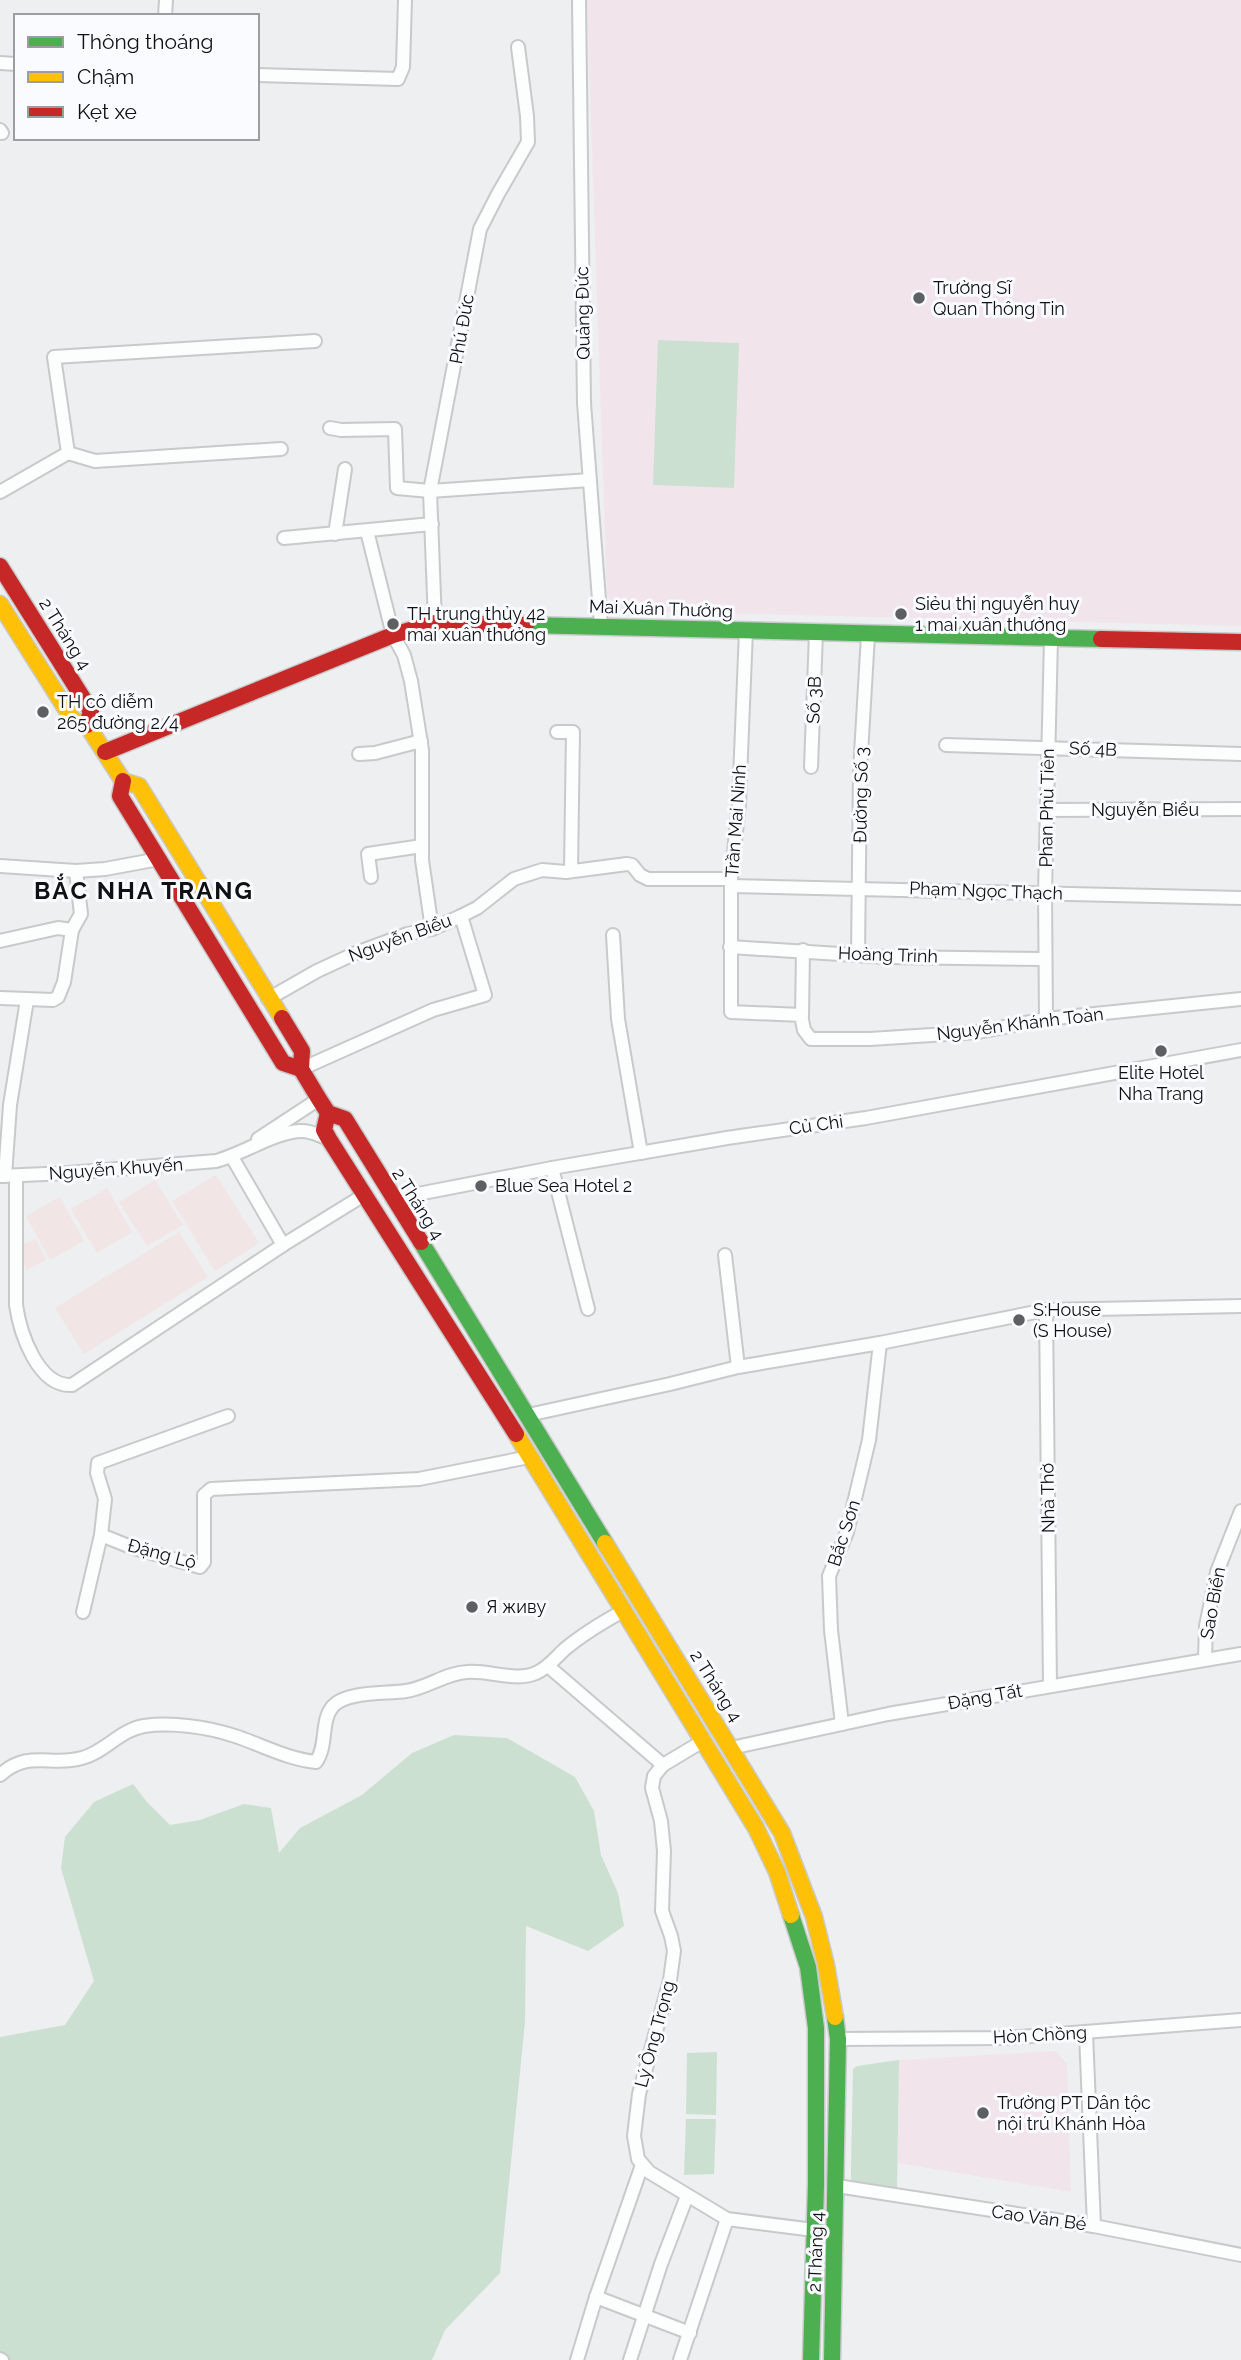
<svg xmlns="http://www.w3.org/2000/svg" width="1241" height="2360" font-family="Raleway,sans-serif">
<rect width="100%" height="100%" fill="#edeff1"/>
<!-- commercial -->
<g fill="#f2e5e5">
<path d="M216 1175 259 1243 215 1271 172 1201Z"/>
<path d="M155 1180 183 1225 147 1246 119 1202Z"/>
<path d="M107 1188 132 1232 97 1253 71 1209Z"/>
<path d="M60 1197 84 1241 50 1260 26 1216Z"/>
<path d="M179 1232 208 1277 84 1354 55 1308Z"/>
<path d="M36 1239 46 1260 27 1270 18 1246Z"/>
</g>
<!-- education -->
<g fill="#f1e5eb">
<path d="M587 0H1241V626L628 611 614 604 607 596Z"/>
<path d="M1056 2051 1067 2064 1071 2192 898 2163 899 2060Z"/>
</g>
<!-- green -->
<g fill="#cce0d2">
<path d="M658 340 739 343 734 488 653 485Z"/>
<path d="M454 1735 507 1738 575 1777 594 1811 601 1855 618 1893 624 1926 588 1951 526 1926 525 2022 500 2273 445 2330 432 2360H0V2037L65 2025 94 1981 61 1868 65 1837 94 1802 133 1784 147 1802 170 1825 200 1820 244 1804 271 1808 279 1853 300 1828 362 1795 412 1753Z"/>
<path d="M717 2052 716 2115 686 2114 687 2053Z"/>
<path d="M899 2060 897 2191 851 2180V2167L853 2069 857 2066Z"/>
<path d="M686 2119H716L714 2174 684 2175Z"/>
</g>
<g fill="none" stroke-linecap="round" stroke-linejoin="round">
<defs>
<g id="street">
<path d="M579 0 584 403 601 626"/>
<path d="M165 16 166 0"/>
<path d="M0 63 16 64"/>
<path d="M257 75 398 79 403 67 405 0"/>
<path d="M0 130 2 133"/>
<path d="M330 428 341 430 395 429 397 488 430 491 590 480"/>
<path d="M68 453 95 461 281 449"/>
<path d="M0 492 68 453 54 357 315 341"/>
<path d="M367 531 393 635 404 655 411 681 422 750V860L432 929"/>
<path d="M335 534 345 469"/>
<path d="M284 538 432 524"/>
<path d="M435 623 430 491 480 229 498 194 528 142 527 116 518 47"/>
<path d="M746 630 739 804 731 879V1012L801 1015 804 1030 811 1039H870L978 1032 1046 1019 1241 999"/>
<path d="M557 732H573L571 871"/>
<path d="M946 745 1241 754"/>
<path d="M359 754 375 753 421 741"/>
<path d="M811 767 816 633"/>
<path d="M1048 810 1241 809"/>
<path d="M0 866 76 871 105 869 159 859"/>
<path d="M371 877 368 854 422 846"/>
<path d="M731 886 1241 898"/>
<path d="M613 935 618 1019 641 1153"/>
<path d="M0 941 58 928 72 930"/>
<path d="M730 947 886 957 1045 959"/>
<path d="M858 955 860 771 868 635"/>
<path d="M0 998 53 1000 58 997 64 982 72 930 81 914 76 871"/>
<path d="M268 999 317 971 356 953 407 934 432 929 461 916 477 908 514 879 542 870 566 872 627 864 632 865 640 875 648 879H731"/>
<path d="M802 1016 803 950"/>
<path d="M1046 1019 1045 893 1051 638"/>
<path d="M301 1069 433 1010 485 995 461 916"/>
<path d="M258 1139 319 1099"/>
<path d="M552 1168 588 1309"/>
<path d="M0 1176 68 1173 216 1161C243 1154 276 1131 302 1131 312 1131 320 1136 329 1139"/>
<path d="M5 1176 10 1105 27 1000"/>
<path d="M16 1176V1305C20 1333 38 1387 72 1385L283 1245 232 1157"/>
<path d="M392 1199 552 1168 727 1138 866 1118 1241 1050"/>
<path d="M283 1245 364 1195"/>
<path d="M725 1255 738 1367"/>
<path d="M1046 1310 1050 1686"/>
<path d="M528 1415 670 1384 738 1367 880 1343 1046 1310 1241 1306"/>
<path d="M228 1416 98 1463 97 1473 105 1499 101 1535 131 1547 200 1567 204 1562V1495L211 1489 419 1479 529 1457"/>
<path d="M83 1612 101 1535"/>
<path d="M1205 1658 1206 1626 1217 1572 1241 1511"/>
<path d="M548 1666 663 1765"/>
<path d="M842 1724 831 1630 829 1576 847 1532 869 1440 880 1343"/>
<path d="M703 1741 663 1765 654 1776 652 1788 661 1821 664 1851 662 1911 671 1936 674 1951 670 1980 639 2094 634 2136 638 2159 649 2172 727 2219 814 2230"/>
<path d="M731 1748 888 1714 1241 1654"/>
<path d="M0 1775C29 1749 51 1767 82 1758 105 1752 120 1730 144 1726 172 1722 208 1727 235 1736 262 1745 287 1759 316 1762 328 1745 320 1721 333 1706 347 1691 387 1694 406 1691 427 1688 446 1673 467 1672 489 1670 516 1682 536 1673 548 1668 556 1657 565 1649 583 1634 603 1622 623 1611"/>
<path d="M1086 2033 1094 2226"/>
<path d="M838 2039 1006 2038 1241 2020"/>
<path d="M837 2186 1094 2226 1241 2255"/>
<path d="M596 2297 690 2333"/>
<path d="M0 2359 2 2360"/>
<path d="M577 2360 596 2297 642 2165"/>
<path d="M630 2360 661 2264 687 2196"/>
<path d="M680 2360 727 2219"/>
</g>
<g id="fast">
<path d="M526 625 1101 639"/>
<path d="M421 1242 605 1543"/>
<path d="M791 1915 808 1967 816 2028V2184L811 2360"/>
<path d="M832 2360 838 2039 835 2017"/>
</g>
<g id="slow">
<path d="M0 604 73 720 87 725 123 781 139 786 282 1018"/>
<path d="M516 1434 756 1828 777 1872 791 1915"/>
<path d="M605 1543 782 1833 814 1917 826 1965 835 2017"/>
</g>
<g id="jam">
<path d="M0 566 91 711 87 725"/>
<path d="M1101 639 1241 642"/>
<path d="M105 752 393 635 435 623 526 625"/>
<path d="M123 781 120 796 283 1063 301 1069"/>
<path d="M282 1018 302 1051 301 1069 319 1099 328 1113 345 1119 421 1242"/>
<path d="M328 1113 324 1130 329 1139 516 1434"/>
</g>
</defs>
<!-- street casing -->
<use href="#street" stroke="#c8c9cb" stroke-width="16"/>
<!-- fast casing -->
<use href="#fast" stroke="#c9cacb" stroke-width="19"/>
<!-- slow casing -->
<use href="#slow" stroke="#c9cacb" stroke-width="19"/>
<!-- jam casing -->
<use href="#jam" stroke="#c9cacb" stroke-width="19"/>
<!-- street -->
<use href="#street" stroke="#fcfdfd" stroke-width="12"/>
<!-- fast -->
<use href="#fast" stroke="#4caf50" stroke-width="16"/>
<!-- slow -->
<use href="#slow" stroke="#ffc107" stroke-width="16"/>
<!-- jam -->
<use href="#jam" stroke="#c62828" stroke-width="16"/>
</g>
<!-- markers -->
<g fill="#5d5f61" stroke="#f9fbfe" stroke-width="2.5">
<circle cx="919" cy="298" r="7"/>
<circle cx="901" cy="614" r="7"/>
<circle cx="393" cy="624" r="7"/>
<circle cx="43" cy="712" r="7"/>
<circle cx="1161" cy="1051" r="7"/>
<circle cx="481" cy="1186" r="7"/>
<circle cx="1019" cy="1320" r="7"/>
<circle cx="472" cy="1607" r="7"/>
<circle cx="983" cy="2113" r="7"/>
</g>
<g text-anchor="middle" stroke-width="6" stroke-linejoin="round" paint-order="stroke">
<!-- poi labels -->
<g font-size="18" fill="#101113" stroke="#f9fbfe" text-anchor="start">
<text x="933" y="294">Trường Sĩ<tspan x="933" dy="21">Quan Thông Tin</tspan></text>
<text x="915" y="610">Siẻu thị nguyễn huy<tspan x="915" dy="21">1 mai xuân thưởng</tspan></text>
<text x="407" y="620">TH trung thủy 42<tspan x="407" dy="21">mai xuân thưởng</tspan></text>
<text x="57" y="708">TH cô diễm<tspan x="57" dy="21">265 đường 2/4</tspan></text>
<text x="1161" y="1079" text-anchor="middle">Elite Hotel<tspan x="1161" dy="21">Nha Trang</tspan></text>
<text x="495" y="1192">Blue Sea Hotel 2</text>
<text x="1033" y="1316">S:House<tspan x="1033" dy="21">(S House)</tspan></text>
<text x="486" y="1613">Я живу</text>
<text x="997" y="2109">Trường PT Dân tộc<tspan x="997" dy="21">nội trú Khánh Hòa</tspan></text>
</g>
<!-- street labels -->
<g font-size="18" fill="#101113" stroke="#f9fbfe">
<text transform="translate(583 313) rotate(-91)" y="6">Quảng Đức</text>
<text transform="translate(462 329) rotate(-80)" y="6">Phú Đức</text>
<text transform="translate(661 609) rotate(2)" y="6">Mai Xuân Thưởng</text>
<text transform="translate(65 634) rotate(58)" y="6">2 Tháng 4</text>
<text transform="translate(814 700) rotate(-88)" y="6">Số 3B</text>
<text transform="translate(1093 749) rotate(2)" y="6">Số 4B</text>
<text transform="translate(861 795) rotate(-89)" y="6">Đường Số 3</text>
<text transform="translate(1047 808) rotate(-89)" y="6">Phan Phù Tiên</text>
<text x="1145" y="816">Nguyễn Biểu</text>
<text transform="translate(736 821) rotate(-86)" y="6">Trần Mai Ninh</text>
<text transform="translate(986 891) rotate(2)" y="6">Phạm Ngọc Thạch</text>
<text transform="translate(400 938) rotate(-20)" y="6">Nguyễn Biểu</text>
<text transform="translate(888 955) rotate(2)" y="6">Hoàng Trinh</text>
<text transform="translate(1020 1024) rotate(-7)" y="6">Nguyễn Khánh Toàn</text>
<text transform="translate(816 1125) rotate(-8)" y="6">Củ Chi</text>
<text transform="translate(116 1169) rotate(-4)" y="6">Nguyễn Khuyến</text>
<text transform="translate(418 1204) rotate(58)" y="6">2 Tháng 4</text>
<text transform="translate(1048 1498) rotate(-91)" y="6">Nhà Thờ</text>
<text transform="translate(844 1533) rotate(-72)" y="6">Bắc Sơn</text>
<text transform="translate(162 1554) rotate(15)" y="6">Đặng Lộ</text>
<text transform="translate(1213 1603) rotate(-80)" y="6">Sao Biển</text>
<text transform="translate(716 1686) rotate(58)" y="6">2 Tháng 4</text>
<text transform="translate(985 1697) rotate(-10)" y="6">Đặng Tất</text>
<text transform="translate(655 2034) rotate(-75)" y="6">Lý Ông Trọng</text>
<text transform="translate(1040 2035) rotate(-3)" y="6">Hòn Chồng</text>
<text transform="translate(1039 2218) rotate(8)" y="6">Cao Văn Bé</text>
<text transform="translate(816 2252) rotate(-88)" y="6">2 Tháng 4</text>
</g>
<!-- district labels -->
<g font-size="24" font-weight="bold" letter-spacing="2" fill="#101113" stroke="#f9fbfe">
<text x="144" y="899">BẮC NHA TRANG</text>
</g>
</g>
<!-- legend -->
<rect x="14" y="14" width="245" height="126" fill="#f9fbfe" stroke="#9c9da0" stroke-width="2"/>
<rect x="28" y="37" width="35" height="10" fill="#4caf50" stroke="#9c9da0" stroke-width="2"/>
<text x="77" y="49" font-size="21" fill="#101113">Thông thoáng</text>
<rect x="28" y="72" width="35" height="10" fill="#ffc107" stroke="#9c9da0" stroke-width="2"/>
<text x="77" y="84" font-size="21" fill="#101113">Chậm</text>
<rect x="28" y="107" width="35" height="10" fill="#c62828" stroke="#9c9da0" stroke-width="2"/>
<text x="77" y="119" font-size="21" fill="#101113">Kẹt xe</text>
</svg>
